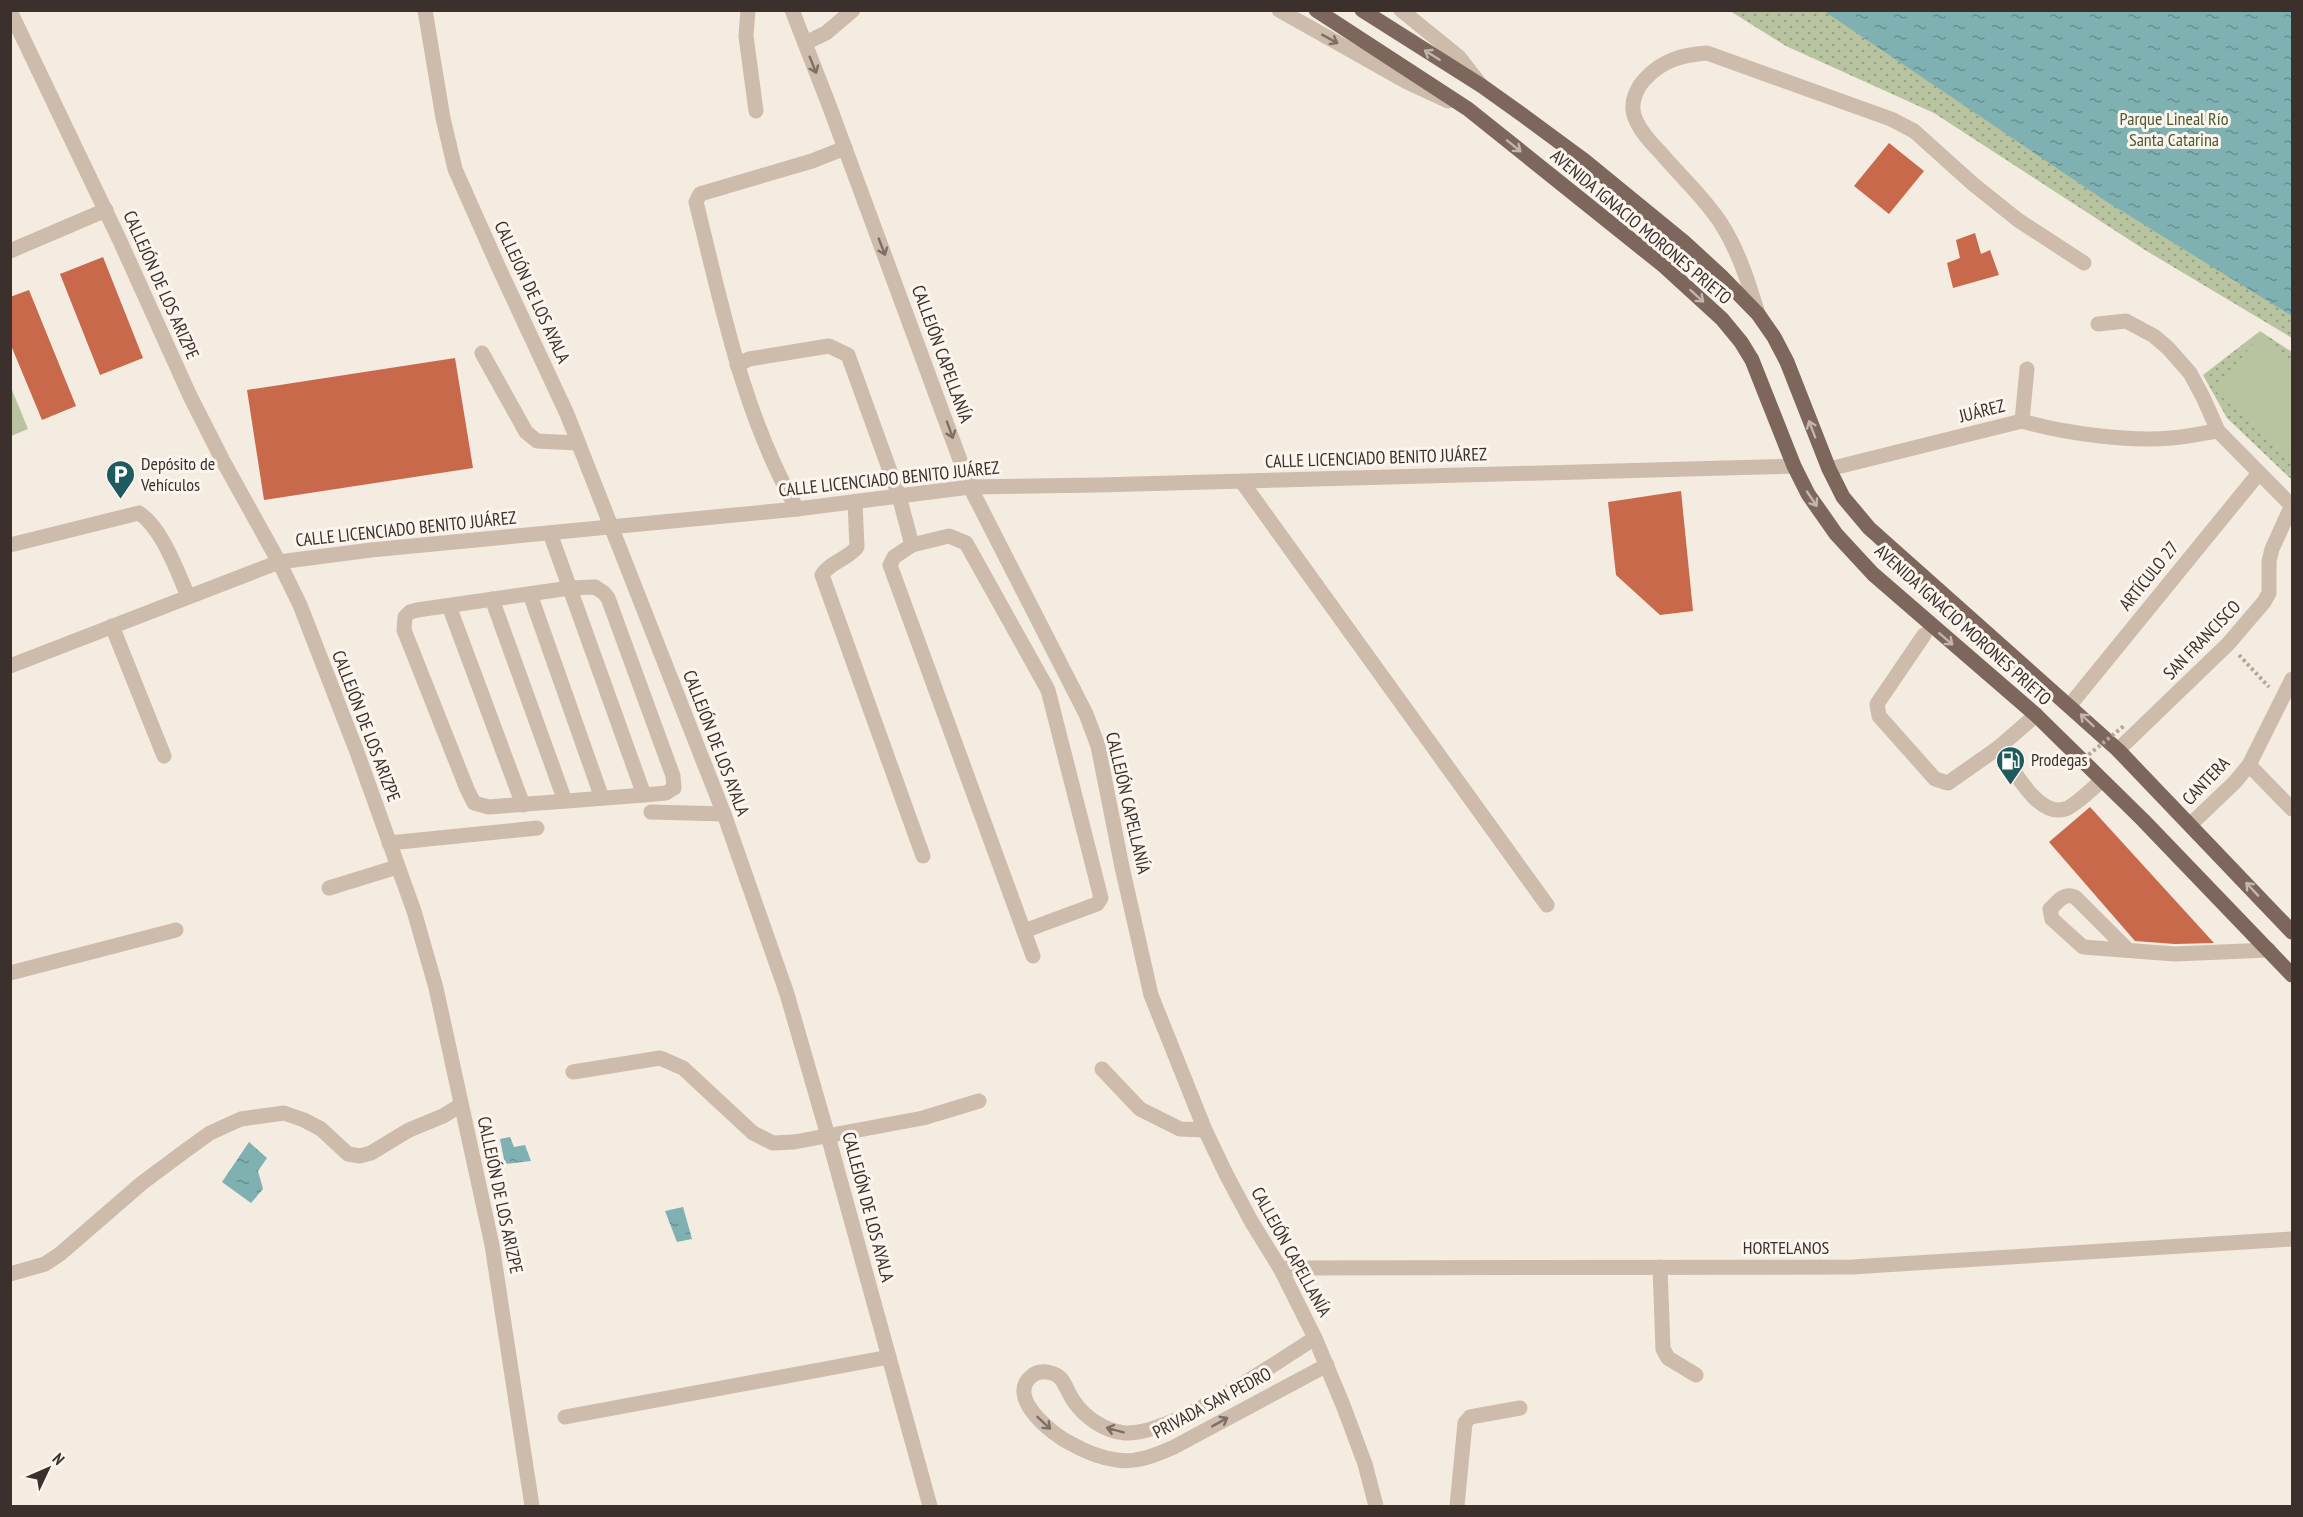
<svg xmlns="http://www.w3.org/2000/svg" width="2303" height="1517" font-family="'PT Sans Narrow',sans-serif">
<defs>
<pattern id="park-dots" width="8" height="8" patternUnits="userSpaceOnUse" patternTransform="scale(1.5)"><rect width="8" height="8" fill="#b8c4a0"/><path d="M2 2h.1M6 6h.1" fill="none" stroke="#97a083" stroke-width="1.8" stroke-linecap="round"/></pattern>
<pattern id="water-ripples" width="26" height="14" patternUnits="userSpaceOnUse" patternTransform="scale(1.5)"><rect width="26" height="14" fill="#7fb0b2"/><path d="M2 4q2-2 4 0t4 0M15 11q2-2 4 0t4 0" fill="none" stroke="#699091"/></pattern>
</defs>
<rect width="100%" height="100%" fill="#f4ebe1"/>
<!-- park -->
<g fill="url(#park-dots)">
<path d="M1730 11H2292V338L2145 250 1934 113 1786 46Z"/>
<path d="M2260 331 2292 352V480L2227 418 2203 375Z"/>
</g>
<!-- pitch -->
<g fill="#b8c4a0">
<path d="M2259 337 2292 366V457L2214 390Z"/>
<path d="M10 385 28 429 11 436H10Z"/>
</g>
<!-- water -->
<g fill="url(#water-ripples)">
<path d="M1824 11H2292V316L2104 200Z"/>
<path d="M510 1137 514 1147 525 1145 531 1161 505 1164 500 1139Z"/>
<path d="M249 1142 267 1158 258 1171 263 1189 251 1203 222 1182Z"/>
<path d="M683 1207 692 1239 677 1242 665 1211Z"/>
</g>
<!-- building -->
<g fill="#c8694b">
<path d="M1889 143 1924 171 1889 214 1854 186Z"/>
<path d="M1975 233 1981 254 1990 250 1999 275 1953 288 1947 263 1960 258 1956 240Z"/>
<path d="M103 257 143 358 100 375 60 274Z"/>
<path d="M29 290 76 406 42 420 10 343V297Z"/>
<path d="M455 358 473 468 264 500 247 390Z"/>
<path d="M1681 491 1693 611 1660 615 1616 575 1608 502Z"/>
<path d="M2090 807 2214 943 2175 944 2135 941 2049 842Z"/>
</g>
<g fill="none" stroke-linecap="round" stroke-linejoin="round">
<!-- path -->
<path stroke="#b9a596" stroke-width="4" stroke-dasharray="3 3" stroke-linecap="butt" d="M2239 655 2269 687"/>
<!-- minor -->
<g stroke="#cdbbac" stroke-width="15">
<path d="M425 10 443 118 455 169 498 266 567 414 724 814 787 994 828 1136 930 1506"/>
<path d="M748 10 746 36 756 111"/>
<path d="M792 10 829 105 970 487 1086 714 1098 746 1122 867 1151 995 1205 1130 1226 1174 1251 1221 1280 1268 1315 1338 1343 1405 1365 1464 1376 1506"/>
<path d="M1279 10 1407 82 1448 101"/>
<path d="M1401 10 1459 57 1480 84"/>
<path d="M10 11 120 241 190 396 223 461 279 562 300 605 357 752 414 911 436 988 492 1245 532 1506"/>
<path d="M805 43 826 33 853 10"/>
<path d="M10 251 106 210"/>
<path d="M1758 314C1749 284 1739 252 1722 225 1706 199 1680 176 1660 152 1650 142 1638 129 1634 115 1630 102 1637 87 1646 78 1663 60 1682 55 1707 53L1891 119 1914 131 1973 184 2018 220 2084 263"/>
<path d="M2098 324 2126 321 2154 336 2168 348 2190 373 2203 397 2218 431 2292 506"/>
<path d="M482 353 526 432 537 441 578 443"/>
<path d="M737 365 749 359 829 346 848 355 899 496 912 545 949 536 966 543 1048 690 1101 898 1097 904 1024 931"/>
<path d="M2022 421 2027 369"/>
<path d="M1829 469 2022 421C2062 433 2130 442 2171 438 2187 437 2202 433 2218 431"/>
<path d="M1242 482 1547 905"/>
<path d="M855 502 857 547C848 559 830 562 822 575L923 856"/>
<path d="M797 509C743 415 722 306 696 202L700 194 812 161 845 148"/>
<path d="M550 533 644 795"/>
<path d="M10 545 139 513C162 528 177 571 188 596"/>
<path d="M912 545 894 557 890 565 1033 956"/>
<path d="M595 587 604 593 608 598 673 776 674 788 666 793 644 795 489 807 474 803 467 789 404 630 405 617 410 612 417 610 570 588Z"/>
<path d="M530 594 602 798"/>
<path d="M492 599 565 801"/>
<path d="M449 606 523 805"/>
<path d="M112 626 164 756"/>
<path d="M1924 635 1877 704 1879 716 1935 779 1948 783 1998 748"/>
<path d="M10 666 279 562 371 550 797 509 970 487 1099 485 1794 466"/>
<path d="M2070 705 2259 473"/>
<path d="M2036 715 1998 748C2012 766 2037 818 2065 809 2075 806 2093 788 2102 780"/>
<path d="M2118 750 2228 644 2264 602 2269 593V561L2272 549 2292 505"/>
<path d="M2249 765 2292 809"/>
<path d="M651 812 724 814"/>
<path d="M2191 824 2235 782 2249 765 2292 679"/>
<path d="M389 843 537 828"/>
<path d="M329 888 397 867"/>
<path d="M2128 950 2075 897C2064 892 2058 902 2050 909L2052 919 2083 947 2175 954 2269 950"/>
<path d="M10 973 176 930"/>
<path d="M1102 1069 1140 1109 1180 1129 1205 1130"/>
<path d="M573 1072 660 1058 683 1068 753 1133 773 1143 794 1142 923 1118 979 1101"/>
<path d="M1660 1267 1663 1349 1668 1358 1696 1375"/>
<path d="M1280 1268 1852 1267 2292 1239"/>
<path d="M10 1274 45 1264 60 1254 142 1183 185 1151 210 1133 241 1119 284 1113 304 1120 321 1129 348 1154 360 1156 371 1153 409 1130 443 1116 461 1105"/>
<path d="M1315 1338C1274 1364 1171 1436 1125 1433 1104 1431 1084 1417 1073 1400 1069 1394 1066 1386 1062 1380 1056 1372 1042 1369 1033 1375 1004 1396 1052 1434 1070 1443 1084 1451 1100 1458 1117 1460 1137 1463 1156 1455 1174 1447L1327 1365"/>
<path d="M565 1417 889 1357"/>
<path d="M1457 1506 1465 1423 1470 1417 1520 1408"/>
</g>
<!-- major -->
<g stroke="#7d675c" stroke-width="15">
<path d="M1316 10 1468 109 1664 266 1722 319 1741 342 1752 360 1794 466 1808 494 1836 534 1873 574 2036 715 2143 820 2292 975"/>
<path d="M1362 10 1482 86 1524 116 1585 161 1684 242 1721 276 1758 314 1774 337 1787 362 1829 469 1843 497 1869 528 2118 750 2292 932"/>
</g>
<!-- path-bridge -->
<path stroke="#b9a596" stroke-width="4" stroke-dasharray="3 3" stroke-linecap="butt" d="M2070 770 2125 725"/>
</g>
<!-- one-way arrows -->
<defs><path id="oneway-shaft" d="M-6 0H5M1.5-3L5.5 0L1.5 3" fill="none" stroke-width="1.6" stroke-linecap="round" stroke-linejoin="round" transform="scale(1.5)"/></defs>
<g stroke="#7d6f65">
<use href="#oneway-shaft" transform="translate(1330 39) rotate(29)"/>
<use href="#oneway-shaft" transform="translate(813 65) rotate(68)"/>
<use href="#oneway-shaft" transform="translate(882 247) rotate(69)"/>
<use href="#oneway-shaft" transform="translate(950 430) rotate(70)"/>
<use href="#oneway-shaft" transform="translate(1220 1422) rotate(-29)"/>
<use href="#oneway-shaft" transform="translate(1044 1423) rotate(43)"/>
<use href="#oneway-shaft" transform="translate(1115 1430) rotate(-165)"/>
</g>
<g stroke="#c2b5ac">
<use href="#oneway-shaft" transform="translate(1432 55) rotate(-148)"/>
<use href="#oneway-shaft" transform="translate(1514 146) rotate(39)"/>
<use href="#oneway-shaft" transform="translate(1697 296) rotate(42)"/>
<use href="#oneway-shaft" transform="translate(1812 429) rotate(-111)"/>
<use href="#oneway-shaft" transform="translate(1812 499) rotate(56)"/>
<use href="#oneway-shaft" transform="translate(1946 639) rotate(41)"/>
<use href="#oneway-shaft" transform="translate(2087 720) rotate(-137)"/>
<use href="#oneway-shaft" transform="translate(2252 889) rotate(-133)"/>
</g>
<!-- icons -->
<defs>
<symbol id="parking-pin" viewBox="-11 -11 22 30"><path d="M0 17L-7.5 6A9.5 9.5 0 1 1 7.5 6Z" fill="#1f5a5e" stroke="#fbf5ee"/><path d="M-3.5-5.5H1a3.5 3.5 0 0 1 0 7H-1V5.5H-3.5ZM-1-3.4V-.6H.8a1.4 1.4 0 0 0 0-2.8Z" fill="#fff"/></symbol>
<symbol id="fuel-pin" viewBox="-11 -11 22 30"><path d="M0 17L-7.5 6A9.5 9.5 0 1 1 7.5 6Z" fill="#1f5a5e" stroke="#fbf5ee"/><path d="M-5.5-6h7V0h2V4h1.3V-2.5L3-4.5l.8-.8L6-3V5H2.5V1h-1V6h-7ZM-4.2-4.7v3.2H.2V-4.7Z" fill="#fff"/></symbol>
</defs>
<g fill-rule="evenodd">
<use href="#parking-pin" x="104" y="458" width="33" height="45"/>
<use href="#fuel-pin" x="1994" y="744" width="33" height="45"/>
</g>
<g text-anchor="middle" stroke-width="6" stroke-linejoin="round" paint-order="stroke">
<!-- park labels -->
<g font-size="18" fill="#4a5a2e" stroke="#fbf5ee">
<text x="2174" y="125">Parque Lineal Río<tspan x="2174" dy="21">Santa Catarina</tspan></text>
</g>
<!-- street labels -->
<g font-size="18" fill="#3b302b" stroke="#fbf5ee">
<text transform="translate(1641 227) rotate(40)" y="6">AVENIDA IGNACIO MORONES PRIETO</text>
<text transform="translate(161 285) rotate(66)" y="6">CALLEJÓN DE LOS ARIZPE</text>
<text transform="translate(532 292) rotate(65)" y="6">CALLEJÓN DE LOS AYALA</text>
<text transform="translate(942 354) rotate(70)" y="6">CALLEJÓN CAPELLANÍA</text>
<text transform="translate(1982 411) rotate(-14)" y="6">JUÁREZ</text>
<text transform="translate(1376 458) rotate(-2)" y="6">CALLE LICENCIADO BENITO JUÁREZ</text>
<text transform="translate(889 479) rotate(-6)" y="6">CALLE LICENCIADO BENITO JUÁREZ</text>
<text transform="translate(406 529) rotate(-6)" y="6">CALLE LICENCIADO BENITO JUÁREZ</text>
<text transform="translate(2149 576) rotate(-51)" y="6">ARTÍCULO 27</text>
<text transform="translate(1963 625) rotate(42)" y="6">AVENIDA IGNACIO MORONES PRIETO</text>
<text transform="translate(2202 640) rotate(-46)" y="6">SAN FRANCISCO</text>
<text transform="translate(366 726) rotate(69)" y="6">CALLEJÓN DE LOS ARIZPE</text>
<text transform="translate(716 743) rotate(69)" y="6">CALLEJÓN DE LOS AYALA</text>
<text transform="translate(2206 781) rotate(-46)" y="6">CANTERA</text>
<text transform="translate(1128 803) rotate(77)" y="6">CALLEJÓN CAPELLANÍA</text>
<text transform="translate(500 1195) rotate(78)" y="6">CALLEJÓN DE LOS ARIZPE</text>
<text transform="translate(868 1207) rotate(75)" y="6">CALLEJÓN DE LOS AYALA</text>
<text x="1786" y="1254">HORTELANOS</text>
<text transform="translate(1291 1252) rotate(61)" y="6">CALLEJÓN CAPELLANÍA</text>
<text transform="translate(1212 1403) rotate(-28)" y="6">PRIVADA SAN PEDRO</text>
</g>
<!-- poi labels -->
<g font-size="18" fill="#3b302b" stroke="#fbf5ee" text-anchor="start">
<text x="141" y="470">Depósito de<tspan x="141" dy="21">Vehículos</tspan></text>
<text x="2031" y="766">Prodegas</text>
</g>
</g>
<!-- border -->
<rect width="2303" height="1517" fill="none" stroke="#3b302b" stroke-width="24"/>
<!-- north arrow -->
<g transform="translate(48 1469) rotate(46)" stroke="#fbf5ee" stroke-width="4.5" paint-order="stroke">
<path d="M0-4.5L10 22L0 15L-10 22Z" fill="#3b302b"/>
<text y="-9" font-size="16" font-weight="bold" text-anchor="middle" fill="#3b302b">N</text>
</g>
</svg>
